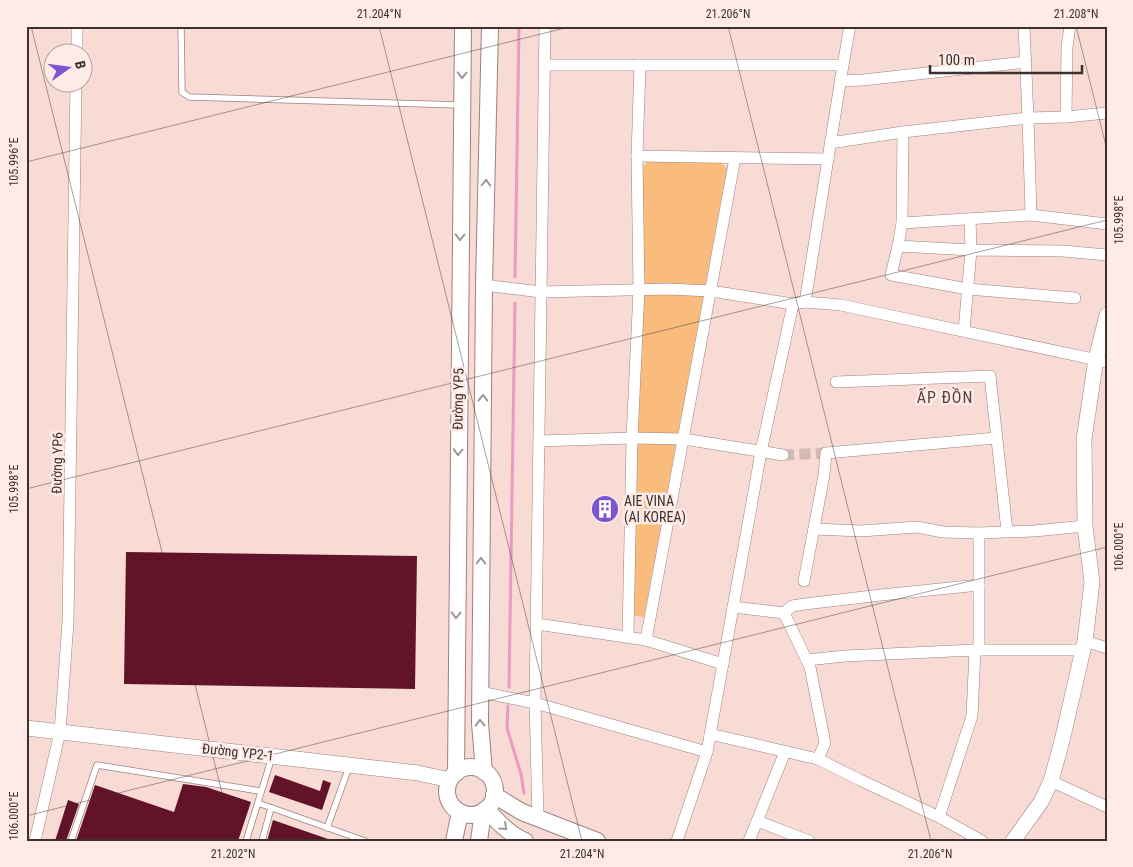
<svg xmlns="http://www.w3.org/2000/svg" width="1133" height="867" font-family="'Roboto Condensed',sans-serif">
<rect width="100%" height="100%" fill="#f9dbd6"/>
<!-- green -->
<path fill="#f9bc7c" d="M647 162H720L727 168 644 617 635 616 633 596 641 324V169Z"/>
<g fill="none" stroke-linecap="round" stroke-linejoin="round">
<!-- stream -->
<g stroke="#ee99c0" stroke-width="3">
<path d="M515 277 519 26"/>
<path d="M509 687 515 303"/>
<path d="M508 706 507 728 521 774 524 793"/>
</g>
</g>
<!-- building -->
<g fill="#621329">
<path d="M126 552 417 556 415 689 124 684Z"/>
<path d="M275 775 320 791 323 780 331 783 322 810 269 792Z"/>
<path d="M183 784 206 787 251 802 238 841H76L95 785 174 812Z"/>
<path d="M68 800 79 804 66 841H55Z"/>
<path d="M273 820 328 839V841H267Z"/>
</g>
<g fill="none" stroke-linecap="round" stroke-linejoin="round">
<!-- minor-tunnel -->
<path stroke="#d3b9b5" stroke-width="11" stroke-dasharray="11 5.5" stroke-linecap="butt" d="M783 455 826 453"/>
<defs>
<g id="service">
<path d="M181 26 182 92 189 97 460 105"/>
<path d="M258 803 365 841"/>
<path d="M327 828 349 767"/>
<path d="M71 841 97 765 260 791"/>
<path d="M246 841 272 757"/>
<path d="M262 841 271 808"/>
</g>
<g id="minor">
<path d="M1024 26 1028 118 1066 117"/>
<path d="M1070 26 1067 47 1066 117 1107 113"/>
<path d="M77 52V26"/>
<path d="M545 65H843"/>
<path d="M840 81 863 80 1026 62"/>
<path d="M830 143 903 132"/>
<path d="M637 156 828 159"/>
<path d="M1031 215 902 223 903 132 1028 118 1031 215 1107 224"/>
<path d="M902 223 898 246 971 250 970 219"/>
<path d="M898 246 891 275 968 289 1075 298"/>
<path d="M484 285 541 292 669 289 711 291 793 304 805 302 841 305 1107 362"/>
<path d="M805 302 843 65 850 26"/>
<path d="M964 331 971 250 1063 251 1107 255"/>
<path d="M836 382 990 376 1007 531"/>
<path d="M539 441 632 438 684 439 783 455"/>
<path d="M814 529 861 531 917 527 943 532 979 533 1034 531 1085 526"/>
<path d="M979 533V650"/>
<path d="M804 581 824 475 826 453 996 438"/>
<path d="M784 613 792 606 805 604 881 595 979 585"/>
<path d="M537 624 646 640 723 664"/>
<path d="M628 636 632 438 639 290 637 156 640 65"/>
<path d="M646 640 735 158"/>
<path d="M1085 641 1107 648"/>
<path d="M807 660 845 656 975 650"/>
<path d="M480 692 535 703 707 752 761 452 793 304"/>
<path d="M710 734 818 759 825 743 810 667 784 613 733 607"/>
<path d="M818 759 860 780 939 817"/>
<path d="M1051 781 1107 807"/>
<path d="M538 818 535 703 545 26"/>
<path d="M757 821 809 841"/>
<path d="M35 841 60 732 68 622 76 82"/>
<path d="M677 841 707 752"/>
<path d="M749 841 785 752"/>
<path d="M982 841 939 817 972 716 975 650H1083"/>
</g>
<g id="tertiary">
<path d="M26 728 418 773 450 780"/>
<path d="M1013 841 1041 802 1051 781 1062 741 1085 641 1092 582 1085 526 1084 439 1096 359 1107 315"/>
</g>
<g id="secondary">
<circle cx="471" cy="791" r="24"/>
<path d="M484 772 480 723 484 285 490 26"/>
<path d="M456 773 463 26"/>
<path d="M494 795 522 812 597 841"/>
<path d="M486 809C497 821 509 834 525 841"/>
<path d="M454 841 460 812"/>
<path d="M479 841 483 811"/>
</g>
</defs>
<!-- service casing -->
<use href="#service" stroke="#9d827e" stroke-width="7"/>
<!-- minor casing -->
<use href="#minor" stroke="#9d827e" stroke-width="12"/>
<!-- tertiary casing -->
<use href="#tertiary" stroke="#9d827e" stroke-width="16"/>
<!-- secondary casing -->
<use href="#secondary" stroke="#9d827e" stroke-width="18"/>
<!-- service -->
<use href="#service" stroke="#fff" stroke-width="5.5"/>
<!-- minor -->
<use href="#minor" stroke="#fff" stroke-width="11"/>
<!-- tertiary -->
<use href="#tertiary" stroke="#fff" stroke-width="15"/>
<!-- secondary -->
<use href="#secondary" stroke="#fff" stroke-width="16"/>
</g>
<!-- one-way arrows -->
<defs><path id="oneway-chevron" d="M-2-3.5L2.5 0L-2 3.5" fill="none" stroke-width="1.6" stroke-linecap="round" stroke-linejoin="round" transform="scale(1.25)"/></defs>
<g stroke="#9e9897">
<use href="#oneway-chevron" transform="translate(462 75) rotate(91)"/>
<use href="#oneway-chevron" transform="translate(486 183) rotate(-89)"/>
<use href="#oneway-chevron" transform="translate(460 237) rotate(91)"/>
<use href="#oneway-chevron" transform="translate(483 398) rotate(-89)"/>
<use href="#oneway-chevron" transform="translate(458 452) rotate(91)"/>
<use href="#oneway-chevron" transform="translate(481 561) rotate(-89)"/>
<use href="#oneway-chevron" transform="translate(456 615) rotate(91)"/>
<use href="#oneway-chevron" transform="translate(480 723) rotate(-91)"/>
<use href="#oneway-chevron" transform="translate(504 827) rotate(42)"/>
</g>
<!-- ticks -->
<path fill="none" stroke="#3d312f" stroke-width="1" stroke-opacity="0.45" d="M31 26 234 841M379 26 582 841M728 26 931 841M1076 26 1107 150M26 162 573 26M26 489 1107 220M26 816 1107 547"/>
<!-- icons -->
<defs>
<symbol id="building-disc" viewBox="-11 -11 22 22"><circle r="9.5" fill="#7a55ce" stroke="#feebe8"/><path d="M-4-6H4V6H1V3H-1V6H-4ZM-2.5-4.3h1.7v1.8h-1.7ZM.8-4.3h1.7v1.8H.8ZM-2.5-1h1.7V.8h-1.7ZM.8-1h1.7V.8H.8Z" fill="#fff"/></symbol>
</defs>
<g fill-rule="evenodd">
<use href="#building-disc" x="589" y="493" width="32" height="32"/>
</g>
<g text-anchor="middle" stroke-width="5" stroke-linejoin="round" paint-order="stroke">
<!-- street labels -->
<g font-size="14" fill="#3d312f" stroke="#feebe8">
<text transform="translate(458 399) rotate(-89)" y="5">Đường YP5</text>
<text transform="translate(57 463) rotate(-89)" y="5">Đường YP6</text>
<text transform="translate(238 752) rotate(6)" y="5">Đường YP2-1</text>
</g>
<!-- poi labels -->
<g font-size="14" fill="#3d312f" stroke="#feebe8" text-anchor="start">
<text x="624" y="506">AIE VINA<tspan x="624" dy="16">(AI KOREA)</tspan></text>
</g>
<!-- quarter labels -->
<g font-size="16" letter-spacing="1" fill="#59413d" stroke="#feebe8">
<text x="945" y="403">ẤP ĐỒN</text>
</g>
</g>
<!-- border -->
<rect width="1133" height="867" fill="none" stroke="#feebe8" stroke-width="55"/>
<!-- north arrow -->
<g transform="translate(68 68) rotate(76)"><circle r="24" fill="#feebe8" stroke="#b1a19e"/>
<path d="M0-4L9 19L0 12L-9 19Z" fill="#7a55ce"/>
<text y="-8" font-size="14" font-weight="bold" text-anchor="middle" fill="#3d312f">B</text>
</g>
<!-- scale -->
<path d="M930 65v8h152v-8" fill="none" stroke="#3d312f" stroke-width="2.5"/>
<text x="938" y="65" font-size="15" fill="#3d312f" stroke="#feebe8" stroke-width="4" paint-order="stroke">100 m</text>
<rect x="28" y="28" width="1078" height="812" fill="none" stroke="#3d312f" stroke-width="2"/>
<g font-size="12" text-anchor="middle" fill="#3d312f">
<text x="379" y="18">21.204°N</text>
<text x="728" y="18">21.206°N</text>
<text x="1076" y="18">21.208°N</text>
<text transform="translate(14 162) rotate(-90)" y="4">105.996°E</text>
<text transform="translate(1119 220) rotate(-90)" y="4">105.998°E</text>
<text transform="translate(14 489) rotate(-90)" y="4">105.998°E</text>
<text transform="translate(1119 547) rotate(-90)" y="4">106.000°E</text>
<text transform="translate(14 816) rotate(-90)" y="4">106.000°E</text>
<text x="233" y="858">21.202°N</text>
<text x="582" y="858">21.204°N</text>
<text x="930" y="858">21.206°N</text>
</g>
</svg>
